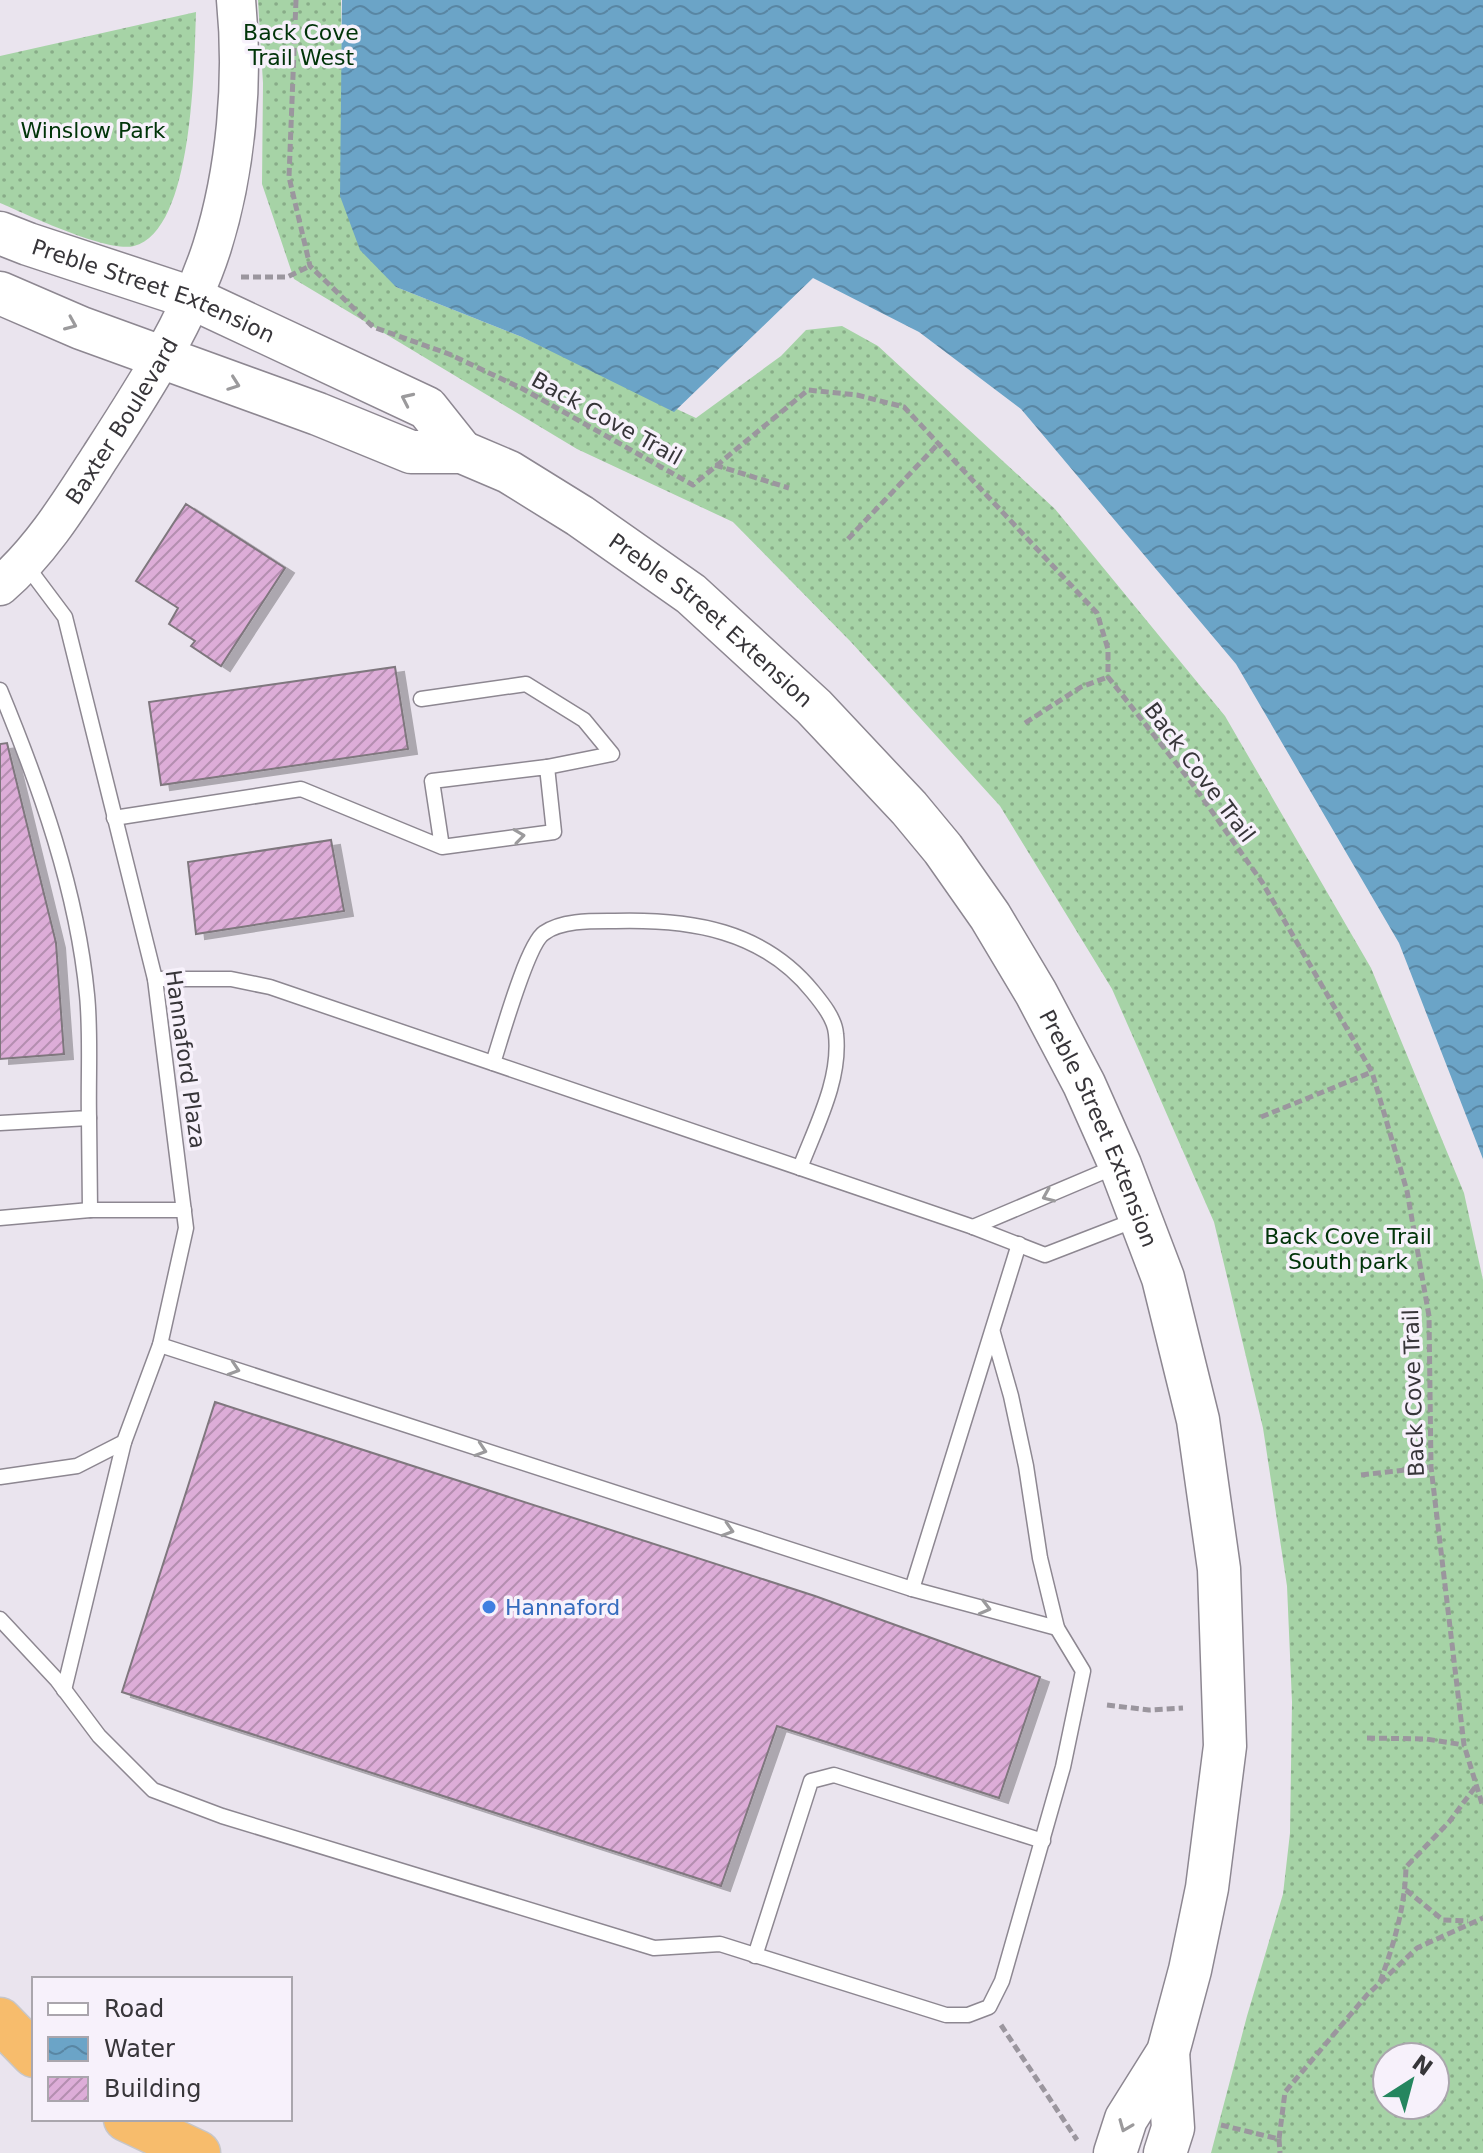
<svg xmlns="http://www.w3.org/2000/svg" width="1483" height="2153" font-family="'DejaVu Sans',sans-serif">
<defs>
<pattern id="grass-dots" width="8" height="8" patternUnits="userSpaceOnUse" patternTransform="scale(2)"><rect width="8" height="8" fill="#a6d3a6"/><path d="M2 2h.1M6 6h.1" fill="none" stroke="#88ac88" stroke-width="1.8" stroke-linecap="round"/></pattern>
<pattern id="water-waves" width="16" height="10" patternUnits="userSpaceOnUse" patternTransform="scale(2)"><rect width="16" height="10" fill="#6ba4c7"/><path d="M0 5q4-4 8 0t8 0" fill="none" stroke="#5986a3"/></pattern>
<pattern id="building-hatch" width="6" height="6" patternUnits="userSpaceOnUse" patternTransform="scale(2)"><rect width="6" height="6" fill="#ddadd8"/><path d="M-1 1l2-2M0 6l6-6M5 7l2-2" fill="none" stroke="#b48eb0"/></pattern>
<filter id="shadow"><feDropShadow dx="9" dy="5" stdDeviation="0" flood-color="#0004"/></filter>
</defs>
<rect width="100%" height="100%" fill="#eae4ee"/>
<!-- grass -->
<g fill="url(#grass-dots)" fill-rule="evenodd">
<path d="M258 0H341L342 67 396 287 522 337 696 418 781 356 806 330 842 326 878 346 1055 509 1225 716 1371 968 1464 1193 1483 1280V2153H1211L1247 2016 1283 1894 1290 1833 1292 1702 1287 1586 1263 1428 1214 1222 1112 989 1000 806 851 642 733 522 577 449 294 279 262 184 263 83ZM1387 2057H1435V2105H1387Z"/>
<path d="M196 12C194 62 194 231 134 246 108 253 28 215 0 203V56Z"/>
</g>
<!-- water -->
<path fill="url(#water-waves)" d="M342 0H1483V1159L1399 943 1236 664 1021 409 919 332 813 278 674 412 522 337 396 287 360 250 340 196Z"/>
<!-- building -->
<g fill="url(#building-hatch)" stroke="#7f777e" stroke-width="2" filter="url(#shadow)">
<path d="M186 504 285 568 221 666 191 646 195 641 169 624 178 608 136 581Z"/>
<path d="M395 667 408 749 161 785 149 702Z"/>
<path d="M7 743 56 943 64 1054 0 1059V744Z"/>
<path d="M331 840 344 911 196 934 188 862Z"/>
<path d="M215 1402 815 1596 1040 1677 999 1798 777 1726 721 1886 122 1692Z"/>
</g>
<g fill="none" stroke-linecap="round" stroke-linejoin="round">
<defs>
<g id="service">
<path d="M0 690C40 787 77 890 87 995 91 1035 88 1077 89 1118L0 1123"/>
<path d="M421 699 526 684 584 720 612 754 547 767"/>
<path d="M114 818 301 789 442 847 554 832 547 767 432 781 442 847"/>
<path d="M155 979H231L270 987 973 1227 1045 1255 1138 1219"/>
<path d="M493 1063C501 1039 527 944 544 933 562 920 593 921 615 921 691 919 763 930 813 992 822 1003 835 1019 836 1034 841 1080 816 1126 800 1168"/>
<path d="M89 1118 90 1210H184"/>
<path d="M0 1218 90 1210"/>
<path d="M973 1227 1117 1166"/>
<path d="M160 1345 912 1589 1057 1628"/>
<path d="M0 1477 77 1466 124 1442 160 1345 186 1228 155 979 65 617 26 565"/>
<path d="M912 1589 1019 1244"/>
<path d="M0 1619 57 1680 99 1736 153 1790 222 1816 654 1948 720 1944 946 2015H968L989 2007 1002 1981 1063 1767 1083 1671 1057 1628 1040 1558 1026 1466 1011 1396 993 1333"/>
<path d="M64 1690 124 1442"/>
<path d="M755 1956 811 1781 834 1775 1043 1841"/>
</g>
<g id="tertiary">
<path id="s1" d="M0 586C41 551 71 502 100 457 142 392 188 322 212 247 236 171 244 80 236 0"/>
</g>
<g id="secondary">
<path id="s2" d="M0 233 28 244 192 298 427 408 462 452"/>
<path id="s3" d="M0 293 81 328 318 414 411 452H462L509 472 580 516 691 594 814 707 909 808 943 849 990 916 1036 993 1084 1084 1120 1165 1163 1278 1198 1420 1219 1569 1225 1746 1207 1888 1190 1970 1168 2052 1126 2119 1115 2153"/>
<path d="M1165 2153 1173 2128 1168 2052"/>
</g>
<g id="motorway">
<path d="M0 2020 34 2055"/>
<path d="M126 2119 198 2153"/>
</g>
</defs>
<!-- service casing -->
<use href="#service" stroke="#8d8791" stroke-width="17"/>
<!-- tertiary casing -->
<use href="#tertiary" stroke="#8d8791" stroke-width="41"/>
<!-- secondary casing -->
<use href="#secondary" stroke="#8d8791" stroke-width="45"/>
<!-- motorway casing -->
<use href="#motorway" stroke="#c7c6c8" stroke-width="47"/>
<!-- path -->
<g stroke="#9b969e" stroke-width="5" stroke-dasharray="8 4" stroke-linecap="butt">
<path d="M296 0 289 177 310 266 373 327 449 354 523 389 693 485 808 390 857 395 904 407 1097 613 1108 649V677L1191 782 1262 882 1372 1072 1407 1191 1429 1316 1431 1467 1464 1745 1483 1807"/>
<path d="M241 277H287L310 266"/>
<path d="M715 465 789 488"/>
<path d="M848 539 938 444"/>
<path d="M1025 723 1081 687 1108 677"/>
<path d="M1261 1117 1372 1072"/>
<path d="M1361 1475 1431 1467"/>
<path d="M1107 1705 1149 1710 1183 1708"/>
<path d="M1367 1738 1426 1739 1464 1745"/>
<path d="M1406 1890 1443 1920 1468 1921"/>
<path d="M1380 1982C1394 1944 1405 1907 1406 1867L1449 1822 1476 1786"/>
<path d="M1001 2025 1077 2140"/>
<path d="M1221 2125 1279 2139 1285 2092 1367 1995 1417 1948 1483 1918"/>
<path d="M1279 2139 1280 2153"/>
</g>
<!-- service -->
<use href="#service" stroke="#fff" stroke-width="14"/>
<!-- tertiary -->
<use href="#tertiary" stroke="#fff" stroke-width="38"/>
<!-- secondary -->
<use href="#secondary" stroke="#fff" stroke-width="42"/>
<!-- motorway -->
<use href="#motorway" stroke="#f7bc6c" stroke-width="44"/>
</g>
<!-- one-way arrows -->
<defs><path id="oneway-chevron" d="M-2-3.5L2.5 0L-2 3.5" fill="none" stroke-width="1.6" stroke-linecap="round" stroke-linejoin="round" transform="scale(2)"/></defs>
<g stroke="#9b9a9c">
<use href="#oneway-chevron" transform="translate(71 324) rotate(23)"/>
<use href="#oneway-chevron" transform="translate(234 384) rotate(20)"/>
<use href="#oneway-chevron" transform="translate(407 399) rotate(-155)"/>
<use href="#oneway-chevron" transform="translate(519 836) rotate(-8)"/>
<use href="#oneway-chevron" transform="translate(1048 1196) rotate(157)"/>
<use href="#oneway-chevron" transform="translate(234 1369) rotate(18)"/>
<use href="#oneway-chevron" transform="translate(481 1450) rotate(18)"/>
<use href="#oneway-chevron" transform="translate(728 1530) rotate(17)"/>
<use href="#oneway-chevron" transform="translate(985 1608) rotate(15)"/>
<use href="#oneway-chevron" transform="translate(1125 2126) rotate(112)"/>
</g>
<!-- markers -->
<circle fill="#3f7fe0" stroke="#f7f1fb" stroke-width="3" cx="489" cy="1607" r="8"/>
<g text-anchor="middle" stroke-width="7" stroke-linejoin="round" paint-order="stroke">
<!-- park labels -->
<g font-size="22" fill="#013409" stroke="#f7f1fb">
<text x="301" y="40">Back Cove<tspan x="301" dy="25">Trail West</tspan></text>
<text x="93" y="138">Winslow Park</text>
<text x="1348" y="1244">Back Cove Trail<tspan x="1348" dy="25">South park</tspan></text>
</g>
<!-- street labels -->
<g font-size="22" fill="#373539" stroke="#f7f1fb">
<text dy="8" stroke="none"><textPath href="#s2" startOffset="164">Preble Street Extension</textPath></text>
<text transform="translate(607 418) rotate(29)" y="8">Back Cove Trail</text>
<text dy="8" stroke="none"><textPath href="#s1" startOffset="206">Baxter Boulevard</textPath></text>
<text dy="8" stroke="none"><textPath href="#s3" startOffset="794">Preble Street Extension</textPath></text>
<text transform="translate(1200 772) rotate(53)" y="8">Back Cove Trail</text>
<text transform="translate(186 1059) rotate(82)" y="8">Hannaford Plaza</text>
<text dy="8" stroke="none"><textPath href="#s3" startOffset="1442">Preble Street Extension</textPath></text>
<text transform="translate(1413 1393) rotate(-92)" y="8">Back Cove Trail</text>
</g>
<!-- shop labels -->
<g font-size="22" fill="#366cbe" stroke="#f7f1fb" text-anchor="start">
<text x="505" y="1615">Hannaford</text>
</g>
</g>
<!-- legend -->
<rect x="32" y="1977" width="260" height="144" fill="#f7f1fb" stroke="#aaa6ad" stroke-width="2"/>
<rect x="48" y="2003" width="40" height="12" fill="#ffffff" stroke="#aaa6ad" stroke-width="2"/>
<text x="104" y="2017" font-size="24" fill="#373539">Road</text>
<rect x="48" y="2037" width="40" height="24" fill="url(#water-waves)" stroke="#aaa6ad" stroke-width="2"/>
<text x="104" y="2057" font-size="24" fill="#373539">Water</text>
<rect x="48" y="2077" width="40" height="24" fill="url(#building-hatch)" stroke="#aaa6ad" stroke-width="2"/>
<text x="104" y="2097" font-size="24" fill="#373539">Building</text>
<!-- north arrow -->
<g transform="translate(1411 2081) rotate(36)"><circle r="38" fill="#f7f1fb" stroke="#aaa6ad" stroke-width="2"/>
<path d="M0-6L14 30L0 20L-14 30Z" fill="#25865f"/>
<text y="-12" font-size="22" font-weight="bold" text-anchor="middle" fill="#373539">N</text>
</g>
</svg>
